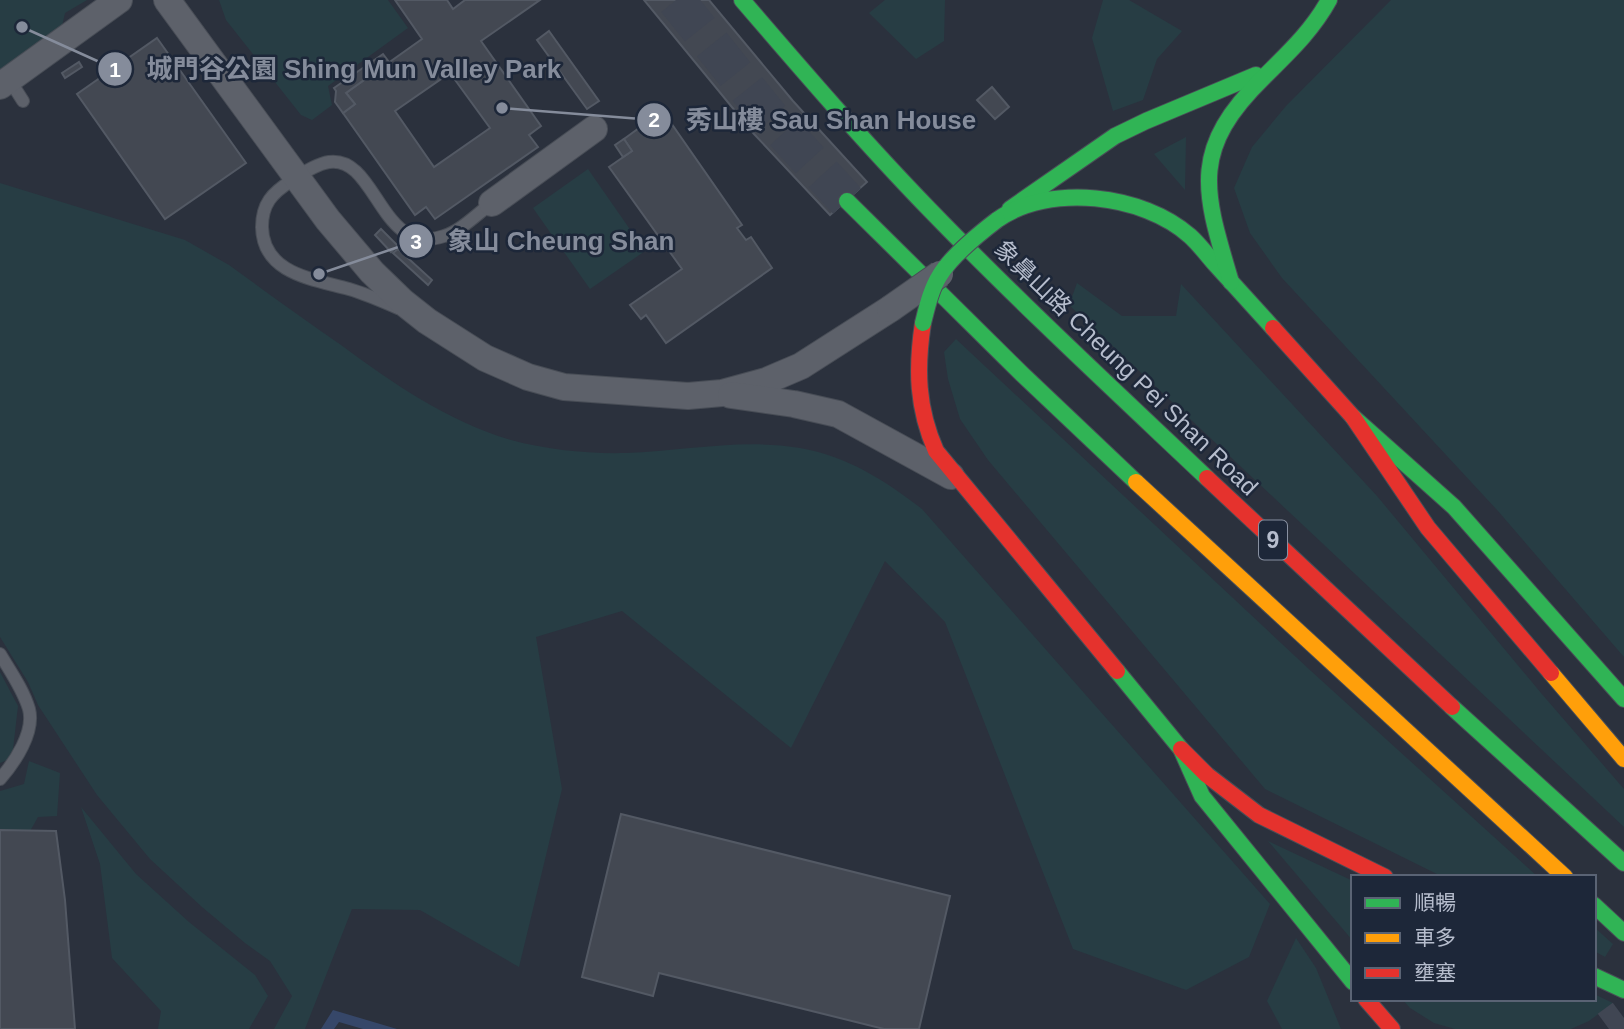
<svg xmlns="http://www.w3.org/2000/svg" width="1624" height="1029" font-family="Arial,'Noto Sans TC',sans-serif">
<rect width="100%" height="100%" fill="#2b313d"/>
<!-- green -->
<g fill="#273d44">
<path d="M0 0H87L65 13 62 26 0 71Z"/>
<path d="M219 0H388L408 28 328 86 332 105 312 120 301 115 226 20Z"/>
<path d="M885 0H945L944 41 916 59 869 13Z"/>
<path d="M1103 0H1129L1182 31 1157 59 1143 100 1113 111 1092 38Z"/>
<path d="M1391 0H1624V657L1498 511 1282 278 1250 233 1234 188 1252 147 1286 106Z"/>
<path d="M1186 137 1185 190 1154 154Z"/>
<path d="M588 169 645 251 590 289 533 208Z"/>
<path d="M0 183 185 240 229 265C266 292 304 319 341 345 394 384 447 421 511 440 548 450 588 454 626 453 685 451 742 438 800 448 847 456 886 481 922 509L1270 904 1249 957 1186 990 1073 949 945 622 885 561 791 748 622 611 536 637 562 789 519 967 420 910 352 909 305 1029H274L292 996 270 961 245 943 202 907 150 859 97 795 38 705 28 682 0 637Z"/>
<path d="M1077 283 1122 316H1176L1181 284 1377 496 1541 693 1624 789V827L1069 305Z"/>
<path d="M956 339 1311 671 1538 877H1443L1265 789 988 460 960 419 948 379 944 352Z"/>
<path d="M0 672 18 706 12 758 0 763Z"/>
<path d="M29 761 60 773 57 816 38 817 25 840 0 830V791L24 784Z"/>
<path d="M81 807 136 874 189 922 255 975 268 996 249 1029H158L161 1011 112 958 100 864Z"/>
<path d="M1268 841 1353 881V941Z"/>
<path d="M1594 927 1613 944 1605 957 1594 951Z"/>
<path d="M1296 938 1316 968 1341 1029H1282L1267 1001Z"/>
<path d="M1594 994 1613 1003 1589 1021 1571 1029H1455L1434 1023 1410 1008 1402 999H1594Z"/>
</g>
<!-- water -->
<path fill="#364769" d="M333 1010 397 1029H363L339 1022 334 1029H321Z"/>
<!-- building -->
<g fill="#434852" stroke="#535964" stroke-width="2" fill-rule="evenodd">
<path d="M395 0H447L453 9 465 0H540L481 41 541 126 529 135 538 147 435 219 426 207 415 215 343 113 355 104 346 93 422 39ZM450 73 490 128 434 167 395 111Z"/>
<path d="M644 0H709L793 101 867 182 830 215 754 134Z"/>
<path d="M549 31 599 101 587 109 537 40Z"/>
<path d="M157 38 246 163 165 219 77 94Z"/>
<path d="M383 54 389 62 346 93 355 104 343 113 335 102 336 91 334 88Z"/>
<path d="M79 62 82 67 65 78 62 73Z"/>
<path d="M992 87 1009 107 995 119 977 100Z"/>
<path d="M657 115 666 127 671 123 742 225 737 228 746 240 751 237 772 268 666 343 646 315 641 319 630 305 682 269 609 167 632 151 624 139Z"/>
<path d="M624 139 632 151 623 157 615 145Z"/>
<path d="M381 229 398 246 391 252 375 235Z"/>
<path d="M398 249 432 280 428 285 393 253Z"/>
<path d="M621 814 950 896 919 1029H884L659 973 653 996 582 977Z"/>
<path d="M0 830 56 831 65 900 75 1029H0Z"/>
</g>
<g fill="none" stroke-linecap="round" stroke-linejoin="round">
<!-- primary-tunnel -->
<path stroke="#404653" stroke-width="38" stroke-dasharray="38 19" stroke-linecap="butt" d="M1609 1029 1624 1018"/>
<!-- highway-tunnel -->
<path stroke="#404653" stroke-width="38" stroke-dasharray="38 19" stroke-linecap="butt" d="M676 0 769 116 847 201"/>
<defs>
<g id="lane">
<path d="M9 79 23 101"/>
<path d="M398 308C382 301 366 294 349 289 313 279 263 274 262 227 262 204 272 193 291 181 301 174 316 164 329 162 377 155 380 258 444 236 461 231 478 213 492 203"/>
<path d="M0 654C10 671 23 689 29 709 35 732 15 762 0 779"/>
</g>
<g id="street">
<path d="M167 0 328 220 372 272 403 302 427 321 485 358 528 377 564 387 688 396 722 393 766 381 801 366 890 309"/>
<path d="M0 86 119 0"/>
<path d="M492 203 594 129"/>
<path d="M731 395 794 404 838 414 951 476"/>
</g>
<g id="fast">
<path d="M742 0C803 71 864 142 929 209 1019 302 1114 390 1207 478"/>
<path d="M847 201 1022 374 1136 482"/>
<path d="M1010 209 1115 136 1146 121 1256 75"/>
<path d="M997 220C1049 183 1143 194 1190 236 1199 244 1207 255 1215 264 1234 285 1254 307 1273 328"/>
<path d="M1231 282C1204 191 1189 150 1264 77 1288 53 1312 31 1329 0"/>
<path d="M1353 417 1454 507 1624 699"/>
<path d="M1117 671 1181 749 1202 796 1353 982"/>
<path d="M1452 707 1624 863"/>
<path d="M1594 905 1624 933"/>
<path d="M1594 976 1624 990"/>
</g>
<g id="slow">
<path d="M1136 482 1565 877"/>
<path d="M1551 673 1624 759"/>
</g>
<g id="jam">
<path d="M923 323C916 369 917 408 936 451L1117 671"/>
<path d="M1273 328 1353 417 1428 528 1551 673"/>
<path d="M1207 478 1452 707"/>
<path d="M1181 749 1207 775 1259 815 1385 877"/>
<path d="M1366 999 1392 1029"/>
</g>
</defs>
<!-- lane casing -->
<use href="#lane" stroke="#484d56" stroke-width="14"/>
<!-- street casing -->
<use href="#street" stroke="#484d56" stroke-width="28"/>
<!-- fast casing -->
<use href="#fast" stroke="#484d56" stroke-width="18"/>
<!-- slow casing -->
<use href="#slow" stroke="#484d56" stroke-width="18"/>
<!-- jam casing -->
<use href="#jam" stroke="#484d56" stroke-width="18"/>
<!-- lane -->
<use href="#lane" stroke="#5d616a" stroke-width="12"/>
<!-- street -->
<use href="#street" stroke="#5d616a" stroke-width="26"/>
<!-- fast -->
<use href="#fast" stroke="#30b455" stroke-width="16"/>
<!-- slow -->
<use href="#slow" stroke="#ff9f0a" stroke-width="16"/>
<!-- jam -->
<use href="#jam" stroke="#e5322d" stroke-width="16"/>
<defs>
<path id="street-bridge" d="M890 309 940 274"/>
<path id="fast-bridge" d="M923 323C927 307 931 289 940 275 951 257 980 233 997 220"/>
</defs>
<!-- street-bridge casing -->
<use href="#street-bridge" stroke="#484d56" stroke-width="28" stroke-linecap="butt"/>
<!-- fast-bridge casing -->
<use href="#fast-bridge" stroke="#4a4e59" stroke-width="18" stroke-linecap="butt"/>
<!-- street-bridge -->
<use href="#street-bridge" stroke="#5d616a" stroke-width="26"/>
<!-- fast-bridge -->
<use href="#fast-bridge" stroke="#30b455" stroke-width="16"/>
</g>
<g text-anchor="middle" stroke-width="5" stroke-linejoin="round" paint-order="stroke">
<!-- shield labels -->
<rect fill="#1d2739" stroke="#8890a1" stroke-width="2" x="1259" y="520.5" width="28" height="39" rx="5"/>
<g font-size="23" font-weight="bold" fill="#b6bdcd">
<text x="1273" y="548">9</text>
</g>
<!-- street labels -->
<g font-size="24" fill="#b6bdcd" stroke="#1d2739">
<text transform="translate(1126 368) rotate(44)" y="8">象鼻山路 Cheung Pei Shan Road</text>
</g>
</g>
<!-- callouts -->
<path fill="none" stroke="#858c9b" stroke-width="2.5" d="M22 27L115 69M502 108L654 120M319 274L416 241"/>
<g fill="#858c9b" stroke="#1d2739" stroke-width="2.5">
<circle cx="22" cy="27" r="7"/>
<circle cx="502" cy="108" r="7"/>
<circle cx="319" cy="274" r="7"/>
<circle cx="115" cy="69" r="18"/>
<circle cx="654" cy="120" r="18"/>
<circle cx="416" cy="241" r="18"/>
</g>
<g font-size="21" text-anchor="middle" font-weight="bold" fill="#fff">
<text x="115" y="77">1</text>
<text x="654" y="127">2</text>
<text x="416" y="249">3</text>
</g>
<g font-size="26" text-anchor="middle" font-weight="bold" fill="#858c9b" stroke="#1d2739" stroke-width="5" stroke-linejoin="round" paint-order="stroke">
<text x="354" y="78">城門谷公園 Shing Mun Valley Park</text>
<text x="831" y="129">秀山樓 Sau Shan House</text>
<text x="561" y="250">象山 Cheung Shan</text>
</g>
<!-- legend -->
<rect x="1351" y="875" width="245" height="126" fill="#1d2739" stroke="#5a6374" stroke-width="2"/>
<rect x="1365" y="898" width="35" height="10" fill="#30b455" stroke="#5a6374" stroke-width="2"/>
<text x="1414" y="910" font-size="21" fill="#b6bdcd">順暢</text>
<rect x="1365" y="933" width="35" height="10" fill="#ff9f0a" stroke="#5a6374" stroke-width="2"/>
<text x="1414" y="945" font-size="21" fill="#b6bdcd">車多</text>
<rect x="1365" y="968" width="35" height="10" fill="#e5322d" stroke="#5a6374" stroke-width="2"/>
<text x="1414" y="980" font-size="21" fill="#b6bdcd">壅塞</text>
</svg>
